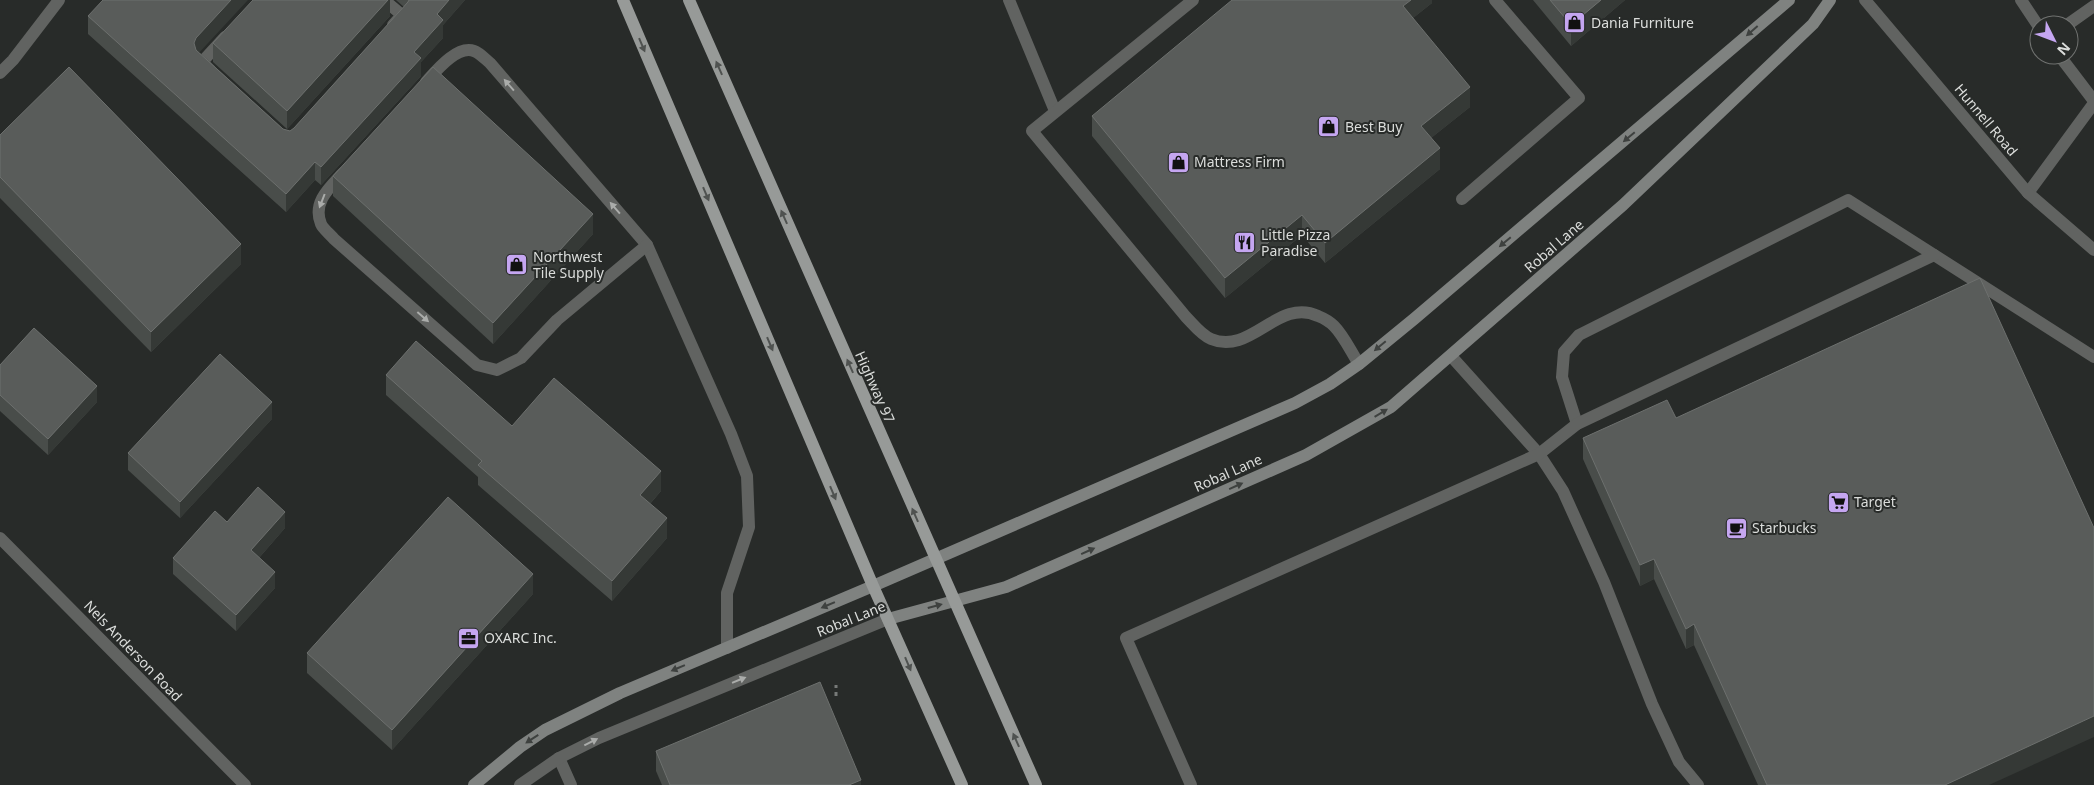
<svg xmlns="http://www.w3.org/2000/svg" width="2094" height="785" font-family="'Noto Sans',sans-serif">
<rect width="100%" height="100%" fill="#282b29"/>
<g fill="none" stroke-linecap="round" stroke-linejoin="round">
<!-- path -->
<path stroke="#777a78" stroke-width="3" stroke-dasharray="4 4" stroke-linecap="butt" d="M836 696V685"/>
<!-- service -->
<g stroke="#616361" stroke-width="12">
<path d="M384 0 402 15 393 25"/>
<path d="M1009 0 1055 111"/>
<path d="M1193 0 1032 131 1186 317C1193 324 1201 335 1211 339 1251 356 1278 297 1318 316 1323 318 1329 321 1334 326 1344 336 1351 352 1359 364"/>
<path d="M2021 0 2039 27"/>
<path d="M2067 25 2094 6"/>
<path d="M2059 55 2094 101"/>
<path d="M210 70 202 62 225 37"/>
<path d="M426 82C436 71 457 45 474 51 480 53 486 60 490 63L647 245 731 434 747 476 749 527 727 593V648"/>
<path d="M343 173C330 187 312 202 321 224 323 229 330 234 334 239L477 365 497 370 521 358 557 320 647 245"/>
<path d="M2028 193 2094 103"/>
<path d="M1462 199 1579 98 1495 0"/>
<path d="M1451 356 1539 454 1563 491 1604 582 1652 704 1679 762 1698 785"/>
<path d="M1577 424 1562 377 1564 352 1579 335 1848 200 2094 357"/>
<path d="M559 758 571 785"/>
<path d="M1191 785 1126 638 1539 454 1577 424 1934 255"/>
</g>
<!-- minor -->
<g stroke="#616361" stroke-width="12">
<path d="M0 73 13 60 59 0"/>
<path d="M0 538 245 785"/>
<path d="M520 785 559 758 599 738 888 619"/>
</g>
<!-- tertiary -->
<path stroke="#616361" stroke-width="12" d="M1865 0 2028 193 2094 250"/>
<!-- secondary -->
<g stroke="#7f8280" stroke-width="12">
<path d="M888 619 1006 587 1306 455 1391 407 1623 205 1813 24 1830 0"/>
<path d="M474 785 520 747 545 730 620 693 873 586 1295 403 1330 384 1359 364 1414 319 1789 0"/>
</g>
<!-- primary -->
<g stroke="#979a98" stroke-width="12">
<path d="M623 0 873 586 962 785"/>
<path d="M689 0 1036 785"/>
</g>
</g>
<!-- wall -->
<g fill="#494d4a">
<path d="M390 0V16L287 129 213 62V43Z"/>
<path d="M396 0H465L443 25V38L421 62V76L321 185 315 180 286 212 88 34V16L200 53 283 129 290 131 294 128 404 7Z"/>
<path d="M1432 0V3L1413 18 1470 107 1431 138 1440 169 1325 263 1302 235 1225 298 1092 136V116Z"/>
<path d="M1533 0H1625L1571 46Z"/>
<path d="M0 135 241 264 151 352 0 198Z"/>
<path d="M333 176 593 234 493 344 333 196Z"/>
<path d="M0 365 97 402 48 455 0 411Z"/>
<path d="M386 375 512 426 661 491 650 504 667 538 612 601 478 485V477L386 395Z"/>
<path d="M1676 418 1989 785H1758L1694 645 1686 649 1654 579 1640 586 1583 459V438Z"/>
<path d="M272 419 180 518 128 470V453Z"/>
<path d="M227 522 285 528 259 558 275 588 236 631 173 574V558Z"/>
<path d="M533 594 392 750 307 673V653Z"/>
<path d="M656 751 861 785H662L656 771Z"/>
</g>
<!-- shaded-wall -->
<g fill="#353936">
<path d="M231 0H248L196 56 194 43 196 38Z"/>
<path d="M388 0H390V16L287 129V111Z"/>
<path d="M449 0H465L443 25V38L421 62V76L321 185V167L414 52 437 14Z"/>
<path d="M1411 0H1432V3L1403 26V6Z"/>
<path d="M1601 0H1625L1571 46V25Z"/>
<path d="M1470 87V107L1421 146V126Z"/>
<path d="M1440 148V169L1325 263V243Z"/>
<path d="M315 162V180L286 212V194Z"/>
<path d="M593 214V234L493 344V323Z"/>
<path d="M1302 215V235L1225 298V278Z"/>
<path d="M241 244V264L151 352V332Z"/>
<path d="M97 386V402L48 455V439Z"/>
<path d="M272 402V419L180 518V502Z"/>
<path d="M661 471V491L640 515V495Z"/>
<path d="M285 512V528L251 567V550Z"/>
<path d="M667 518V538L612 601V581Z"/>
<path d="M1654 559V579L1640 586V565Z"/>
<path d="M275 572V588L236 631V615Z"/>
<path d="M533 574V594L392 750V730Z"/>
<path d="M1694 624V645L1686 649V629Z"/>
<path d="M2094 716V737L1989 785H1945Z"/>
<path d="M861 780V785H849Z"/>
</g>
<!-- building -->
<g fill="#595c5a" stroke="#6d706e">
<path d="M103 0H231L196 38 194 43 196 50 283 129 290 131 294 128 408 2 409 0H449L437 14 443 20 414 52 421 58 321 167 315 162 286 194 88 16Z"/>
<path d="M253 0H388L287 111 213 43Z"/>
<path d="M1232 0H1411L1403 6 1470 87 1421 126 1440 148 1325 243 1302 215 1225 278 1092 116Z"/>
<path d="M1550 0H1601L1571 25Z"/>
<path d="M69 67 241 244 151 332 0 177V135Z"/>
<path d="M433 67 593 214 493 323 333 176Z"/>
<path d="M1980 278 2094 528V716L1945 785H1767L1694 624 1686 629 1654 559 1640 565 1583 438 1667 400 1676 418Z"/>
<path d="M34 328 97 386 48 439 0 395V365Z"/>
<path d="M416 341 512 426 554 378 661 471 640 495 667 518 612 581 478 465 482 461 386 375Z"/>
<path d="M220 354 272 402 180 502 128 453Z"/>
<path d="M258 487 285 512 251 550 275 572 236 615 173 558 215 511 227 522Z"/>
<path d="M448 497 533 574 392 730 307 653Z"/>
<path d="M820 682 861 780 849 785H670L656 751Z"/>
</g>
<!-- one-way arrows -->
<defs><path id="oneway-solid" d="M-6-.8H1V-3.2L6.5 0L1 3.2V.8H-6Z" transform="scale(1.25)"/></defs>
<g fill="#3e413f">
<use href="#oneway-solid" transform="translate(1752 31) rotate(139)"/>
<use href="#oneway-solid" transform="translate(1629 137) rotate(140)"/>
<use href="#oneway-solid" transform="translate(1505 242) rotate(140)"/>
<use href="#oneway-solid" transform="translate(1380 346) rotate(140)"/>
<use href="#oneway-solid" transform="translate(1381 413) rotate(-31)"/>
<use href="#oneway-solid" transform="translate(1236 486) rotate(-24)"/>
<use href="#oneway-solid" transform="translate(1088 551) rotate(-24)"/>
<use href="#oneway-solid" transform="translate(828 605) rotate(157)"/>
<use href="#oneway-solid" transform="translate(935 606) rotate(-15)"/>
<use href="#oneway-solid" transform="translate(678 668) rotate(157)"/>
<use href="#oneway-solid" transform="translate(532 739) rotate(147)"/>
</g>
<g fill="#4f5250">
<use href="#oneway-solid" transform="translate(642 45) rotate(67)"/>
<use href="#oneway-solid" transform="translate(719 68) rotate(-114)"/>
<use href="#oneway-solid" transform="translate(706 194) rotate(67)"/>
<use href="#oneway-solid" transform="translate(784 217) rotate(-114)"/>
<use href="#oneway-solid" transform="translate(770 344) rotate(67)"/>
<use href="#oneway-solid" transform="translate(850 366) rotate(-114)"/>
<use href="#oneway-solid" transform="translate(833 493) rotate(67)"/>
<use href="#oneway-solid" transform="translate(915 515) rotate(-114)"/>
<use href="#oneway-solid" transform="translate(908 664) rotate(67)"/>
<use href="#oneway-solid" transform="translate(1016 740) rotate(-114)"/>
</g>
<g fill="#aaacaa">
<use href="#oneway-solid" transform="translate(509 85) rotate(-131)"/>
<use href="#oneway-solid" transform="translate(322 201) rotate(111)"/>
<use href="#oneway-solid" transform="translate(615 208) rotate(-131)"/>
<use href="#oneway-solid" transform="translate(423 317) rotate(41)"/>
<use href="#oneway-solid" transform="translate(739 680) rotate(-22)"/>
<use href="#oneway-solid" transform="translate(591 742) rotate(-27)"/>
</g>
<!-- icons -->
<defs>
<symbol id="shop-square" viewBox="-11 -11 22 22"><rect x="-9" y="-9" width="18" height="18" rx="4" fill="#c5a6f1" stroke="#282b29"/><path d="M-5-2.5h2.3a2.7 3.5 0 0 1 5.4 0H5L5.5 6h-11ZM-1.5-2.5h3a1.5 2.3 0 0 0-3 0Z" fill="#111"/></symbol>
<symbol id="restaurant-square" viewBox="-11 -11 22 22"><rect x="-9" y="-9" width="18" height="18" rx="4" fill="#c5a6f1" stroke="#282b29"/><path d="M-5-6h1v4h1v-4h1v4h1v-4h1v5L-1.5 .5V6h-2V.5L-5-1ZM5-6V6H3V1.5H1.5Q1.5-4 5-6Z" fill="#111"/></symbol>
<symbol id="supermarket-square" viewBox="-11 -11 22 22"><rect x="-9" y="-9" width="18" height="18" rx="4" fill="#c5a6f1" stroke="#282b29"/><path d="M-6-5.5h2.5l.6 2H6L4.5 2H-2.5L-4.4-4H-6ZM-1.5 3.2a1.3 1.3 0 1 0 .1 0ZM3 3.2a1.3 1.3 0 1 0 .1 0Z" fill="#111"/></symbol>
<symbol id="cafe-square" viewBox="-11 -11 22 22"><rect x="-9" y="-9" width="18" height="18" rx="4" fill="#c5a6f1" stroke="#282b29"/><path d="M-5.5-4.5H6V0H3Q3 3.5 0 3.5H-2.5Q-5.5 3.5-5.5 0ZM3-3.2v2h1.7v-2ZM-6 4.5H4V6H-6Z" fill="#111"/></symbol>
<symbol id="office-square" viewBox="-11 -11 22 22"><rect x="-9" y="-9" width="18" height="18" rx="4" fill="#c5a6f1" stroke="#282b29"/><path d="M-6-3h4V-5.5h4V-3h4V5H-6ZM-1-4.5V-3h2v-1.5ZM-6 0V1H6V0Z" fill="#111"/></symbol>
</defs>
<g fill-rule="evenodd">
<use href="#shop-square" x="1562" y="10" width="25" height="25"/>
<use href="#shop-square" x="1316" y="114" width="25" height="25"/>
<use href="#shop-square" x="1166" y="150" width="25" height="25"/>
<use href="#restaurant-square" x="1232" y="230" width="25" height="25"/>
<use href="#shop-square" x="504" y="252" width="25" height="25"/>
<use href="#supermarket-square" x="1826" y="490" width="25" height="25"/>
<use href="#cafe-square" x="1724" y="516" width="25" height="25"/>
<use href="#office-square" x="456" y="626" width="25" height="25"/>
</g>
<g text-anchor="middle" stroke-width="4" stroke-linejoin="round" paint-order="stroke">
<!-- poi labels -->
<g font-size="14" fill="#dbdddb" stroke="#282b29" text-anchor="start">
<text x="1591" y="28">Dania Furniture</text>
<text x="1345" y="132">Best Buy</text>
<text x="1194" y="167">Mattress Firm</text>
<text x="1261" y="240">Little Pizza<tspan x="1261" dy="16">Paradise</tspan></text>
<text x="533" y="262">Northwest<tspan x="533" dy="16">Tile Supply</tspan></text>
<text x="1854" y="507">Target</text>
<text x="1752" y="533">Starbucks</text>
<text x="484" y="643">OXARC Inc.</text>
</g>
<!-- street labels -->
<g font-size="14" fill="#dbdddb" stroke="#282b29">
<text transform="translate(1986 120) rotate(50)" y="5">Hunnell Road</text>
<text transform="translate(1554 246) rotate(-41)" y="5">Robal Lane</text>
<text transform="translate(875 387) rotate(66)" y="5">Highway 97</text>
<text transform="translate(1228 473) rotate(-24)" y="5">Robal Lane</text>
<text transform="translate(851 619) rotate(-22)" y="5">Robal Lane</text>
<text transform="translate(133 651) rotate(46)" y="5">Nels Anderson Road</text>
</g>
</g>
<!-- north arrow -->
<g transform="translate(2054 40) rotate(132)"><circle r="24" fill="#282b29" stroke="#707270"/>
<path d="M0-4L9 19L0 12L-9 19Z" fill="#c5a6f1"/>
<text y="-8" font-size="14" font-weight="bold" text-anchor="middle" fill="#dbdddb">N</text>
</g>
</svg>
